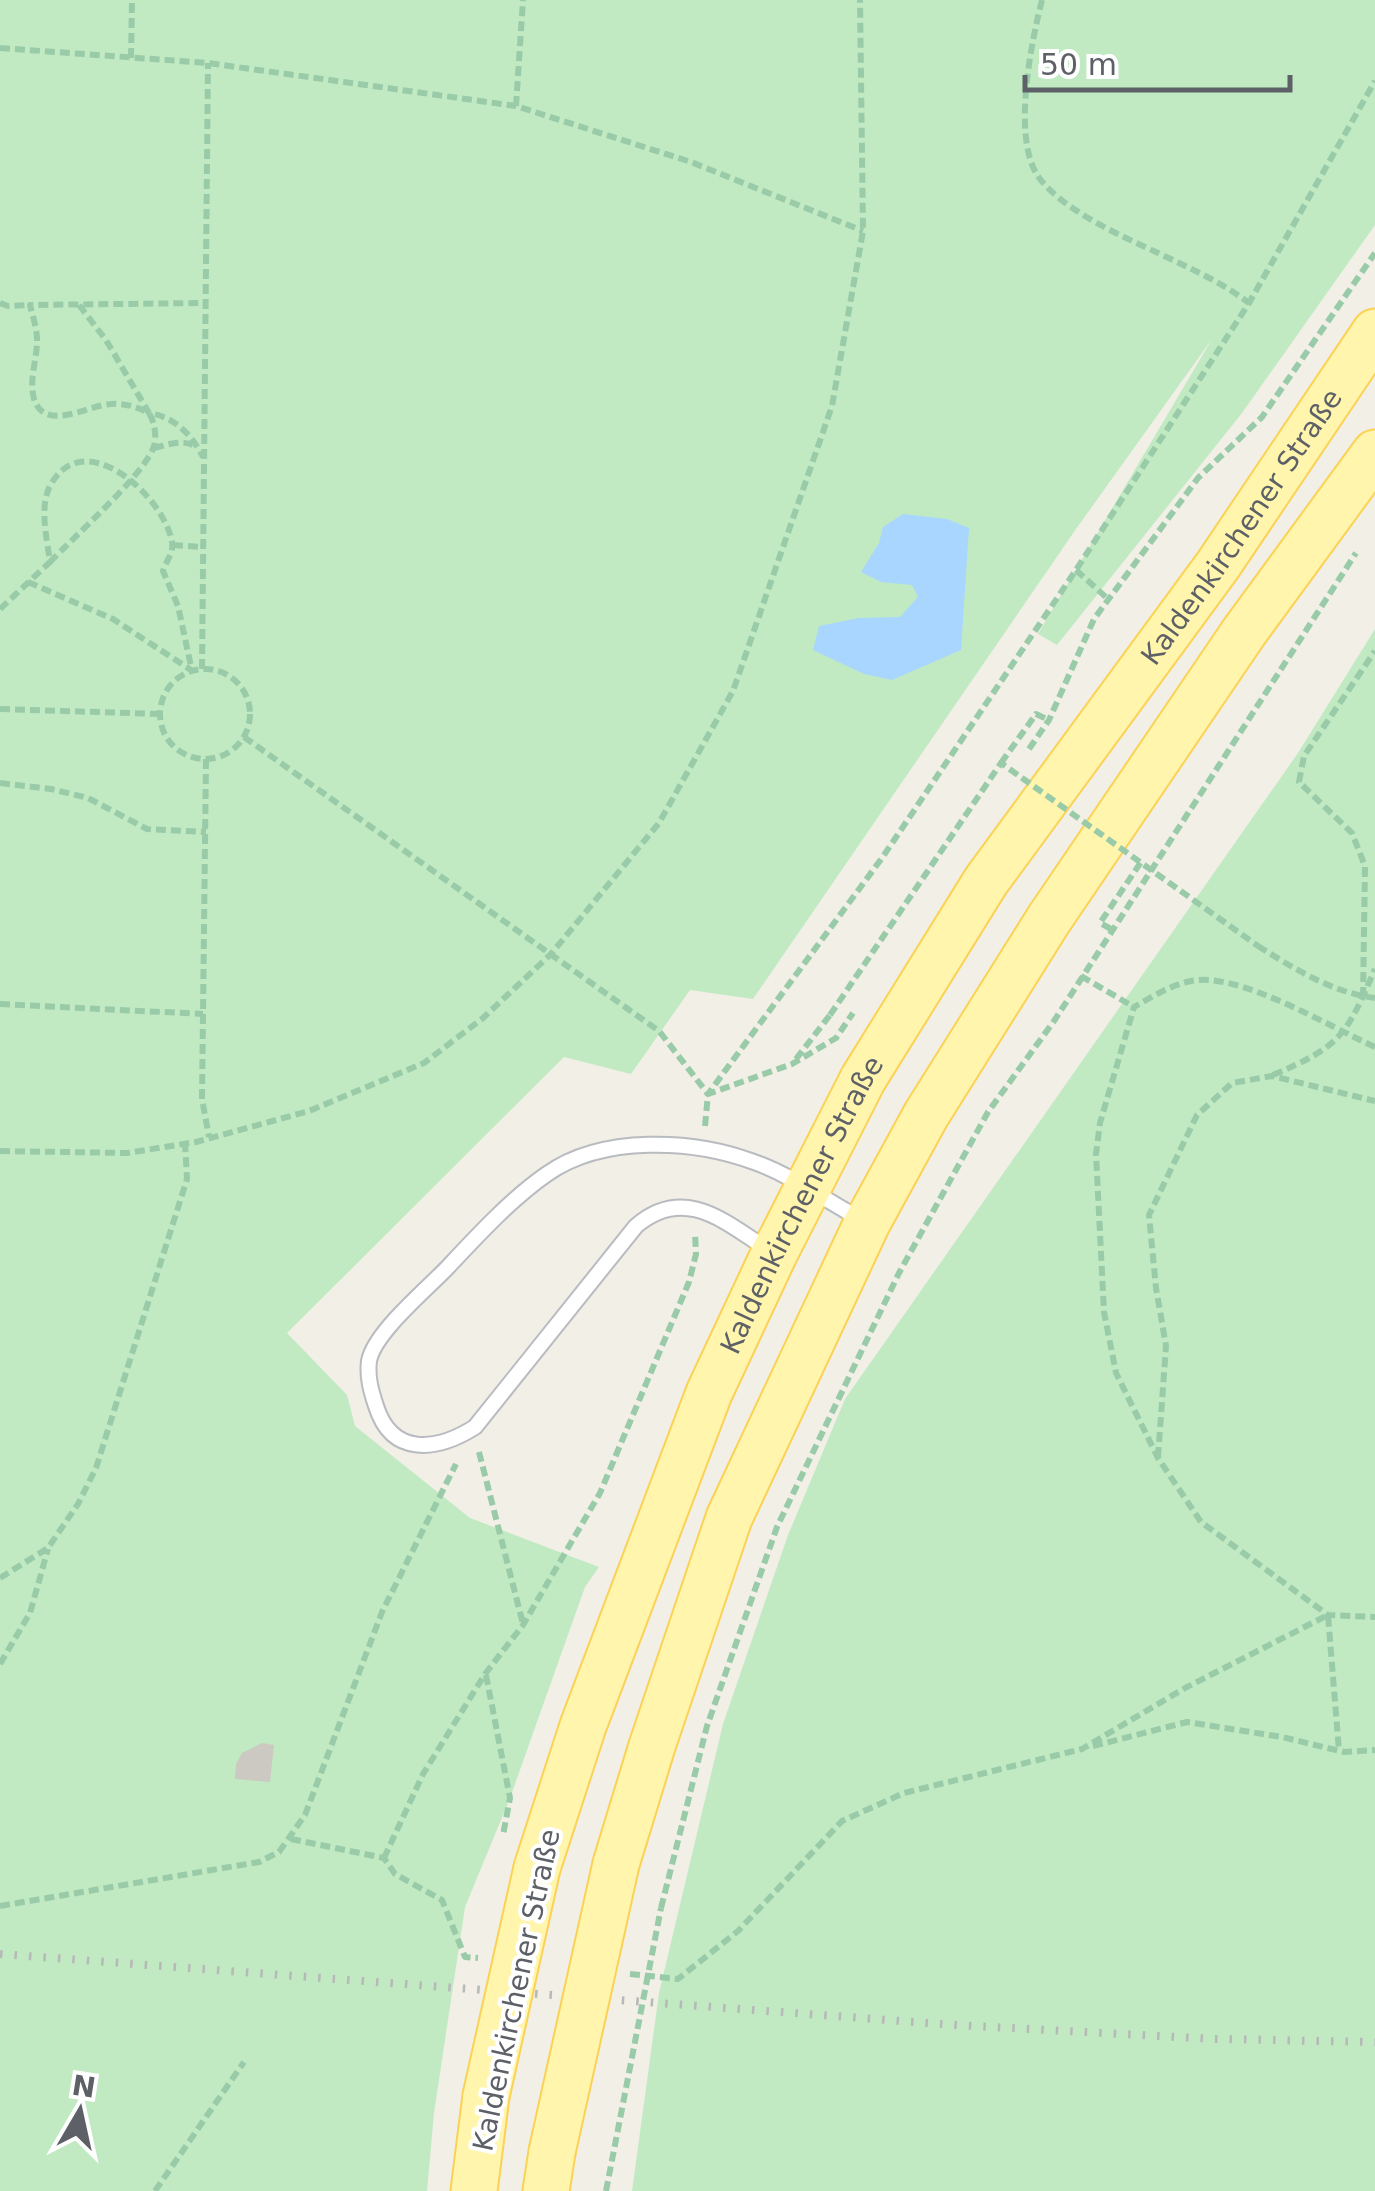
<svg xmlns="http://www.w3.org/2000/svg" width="1375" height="2191" font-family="'DejaVu Sans',sans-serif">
<rect width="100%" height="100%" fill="#f1efe6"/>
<!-- green -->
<g fill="#c1eac3">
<path d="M0 0H1375V225L1242 413 1057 645 1038 634 1212 339 1076 529 753 999 690 990 631 1074 564 1057 287 1333 347 1395 355 1426 470 1518 599 1567 585 1587 510 1798 465 1907 434 2113 427 2191H0Z"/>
<path d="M1375 629V2191H632L659 1993 723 1724 788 1535 845 1399 1298 753Z"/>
</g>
<!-- water -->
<path fill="#a8d6ff" d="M903 514 947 519 969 528 961 650 892 680 864 674 813 650 819 626 859 618 900 617 918 597 912 585 881 582 861 572 879 543 883 527Z"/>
<!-- building -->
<path fill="#ccc9c3" d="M262 1743 274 1745 270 1782 235 1779 236 1764 242 1753Z"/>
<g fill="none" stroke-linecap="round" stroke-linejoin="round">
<defs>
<path id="lane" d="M770 1251C726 1223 685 1184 636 1226L475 1427C437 1451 392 1457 376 1406 371 1391 367 1377 369 1361 374 1333 426 1290 447 1268 476 1237 512 1198 547 1174 602 1135 693 1139 754 1162 791 1175 827 1201 862 1220"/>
<g id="primary">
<path d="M616 1864 652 1746 729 1518 867 1223 926 1115 1049 919 1244 632 1375 453"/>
<path id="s1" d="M537 1868 583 1726 709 1393 774 1254 863 1079 986 881 1218 565 1375 332"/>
<path d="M474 2191 486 2096"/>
<path d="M546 2191 552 2152"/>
</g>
</defs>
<!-- lane casing -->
<use href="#lane" stroke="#b8bbc0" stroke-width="18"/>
<!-- primary casing -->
<use href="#primary" stroke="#fbd255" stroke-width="49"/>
<!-- path -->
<g stroke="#99cba9" stroke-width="6" stroke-dasharray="10 5" stroke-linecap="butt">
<path d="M1042 0C1031 43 1013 133 1036 173 1056 207 1121 236 1156 252 1189 268 1220 281 1249 303"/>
<path d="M0 48 208 63 516 106 691 162 863 231"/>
<path d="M131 58 132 0"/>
<path d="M516 106 523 0"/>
<path d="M0 303 8 306 30 305"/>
<path d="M79 305 106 340 149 413C175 417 192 435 203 457"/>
<path d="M154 448C167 445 184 438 196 447"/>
<path d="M173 545 203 547"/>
<path d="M50 562C76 535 137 481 152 451 158 440 155 423 149 413 137 407 125 403 111 404 88 405 45 433 34 399 29 381 36 362 37 344 38 332 33 317 30 305L206 303"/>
<path d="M1076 570 1108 599"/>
<path d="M28 582 113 619 191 670"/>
<path d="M0 609 50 562C47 539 39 507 50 486 83 423 164 496 172 542 174 553 166 561 163 571L178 606 192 671"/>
<path d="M202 669 208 63"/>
<circle cx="205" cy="714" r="45"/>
<path d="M0 709 160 714"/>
<path d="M244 737 659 1031 708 1094 882 858 1076 570 1249 303 1375 81"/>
<path d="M1029 749 1049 720 1094 619 1198 478 1262 417 1375 253"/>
<path d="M206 759 202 1099 209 1137"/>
<path d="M1001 763 1036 714 1049 720"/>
<path d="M0 783 51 789 88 798 147 829 206 832"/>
<path d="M1111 929 1100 923 1141 862"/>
<path d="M1258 946C1293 968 1333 993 1375 998"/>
<path d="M1081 976 1134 1007"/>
<path d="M1363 997 1365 866 1352 833 1299 782 1304 756 1375 651"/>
<path d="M0 1004 203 1014"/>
<path d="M1375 1047C1330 1027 1238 971 1191 981 1170 985 1152 997 1134 1007L1100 1123 1096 1154 1104 1312 1116 1373 1158 1458 1201 1522 1328 1615 1375 1617"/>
<path d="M796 1059 830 1015"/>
<path d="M1273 1075C1341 1046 1346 1036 1375 969"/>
<path d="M705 1126 708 1094 792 1064 836 1038 853 1013"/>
<path d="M0 1151 127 1153 196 1142 309 1111 424 1063 483 1018 551 954 659 823 733 691 832 406 863 231 860 0"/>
<path d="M479 1452 523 1624"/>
<path d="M1158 1457 1166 1346 1156 1288 1149 1215 1197 1115 1232 1083 1272 1076 1375 1101"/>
<path d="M0 1578 48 1548 78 1504 96 1468 187 1179 185 1143"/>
<path d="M0 1664 30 1613 48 1549"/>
<path d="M486 1675 510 1798 503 1835"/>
<path d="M1093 1746 1187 1722 1282 1737 1344 1752 1375 1750"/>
<path d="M291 1839 384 1858 395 1874 442 1900 465 1957 478 1958"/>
<path d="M384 1858 423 1774 485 1674 523 1625 600 1493 689 1282 696 1254 695 1233"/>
<path d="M0 1906 259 1862 279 1852 305 1815 382 1612 456 1464"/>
<path d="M661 1908 707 1726 777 1527 899 1273 988 1112 1054 1021 1356 553"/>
<path d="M630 1974 678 1979 738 1931 842 1821 904 1793 1082 1749 1185 1688 1328 1615 1339 1751"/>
<path d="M155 2191 244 2062"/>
</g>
<!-- lane -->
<use href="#lane" stroke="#fff" stroke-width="14"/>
<!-- primary -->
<use href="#primary" stroke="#fff5ad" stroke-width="45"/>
<!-- rail -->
<path stroke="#b7b8b8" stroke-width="8" stroke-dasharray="2.5 12" stroke-linecap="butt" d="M0 1954 955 2025 1215 2039 1375 2042"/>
<defs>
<g id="primary-bridge">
<path d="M486 2096 537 1868"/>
<path d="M552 2152 616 1864"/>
</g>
</defs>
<!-- primary-bridge casing -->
<use href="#primary-bridge" stroke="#fbd255" stroke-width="49" stroke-linecap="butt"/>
<!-- path-bridge -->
<g stroke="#99cba9" stroke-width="6" stroke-dasharray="10 5" stroke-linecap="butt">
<path d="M830 1015 1001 763 1258 946"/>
<path d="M606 2191 661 1908"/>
</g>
<!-- primary-bridge -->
<use href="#primary-bridge" stroke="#fff5ad" stroke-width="45"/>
</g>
<g text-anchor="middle" stroke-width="8" stroke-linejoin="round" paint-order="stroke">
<!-- street labels -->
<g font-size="28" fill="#5d6167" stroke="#fff">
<text dy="10" stroke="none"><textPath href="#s1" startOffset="1525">Kaldenkirchener Straße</textPath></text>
<text dy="10" stroke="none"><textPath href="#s1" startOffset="715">Kaldenkirchener Straße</textPath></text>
<text transform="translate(516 1990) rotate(-78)" y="10">Kaldenkirchener Straße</text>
</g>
</g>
<!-- north arrow -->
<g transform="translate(80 2111) rotate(9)" stroke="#ffffff" stroke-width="8" paint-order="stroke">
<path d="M0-8L18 38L0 25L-18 38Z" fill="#5d6167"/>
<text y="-15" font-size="28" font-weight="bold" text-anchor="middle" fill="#5d6167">N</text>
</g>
<!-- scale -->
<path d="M1025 75v15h265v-15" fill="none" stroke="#5d6167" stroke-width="5"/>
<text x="1040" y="75" font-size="30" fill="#5d6167" stroke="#ffffff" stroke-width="8" paint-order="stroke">50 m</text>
</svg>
